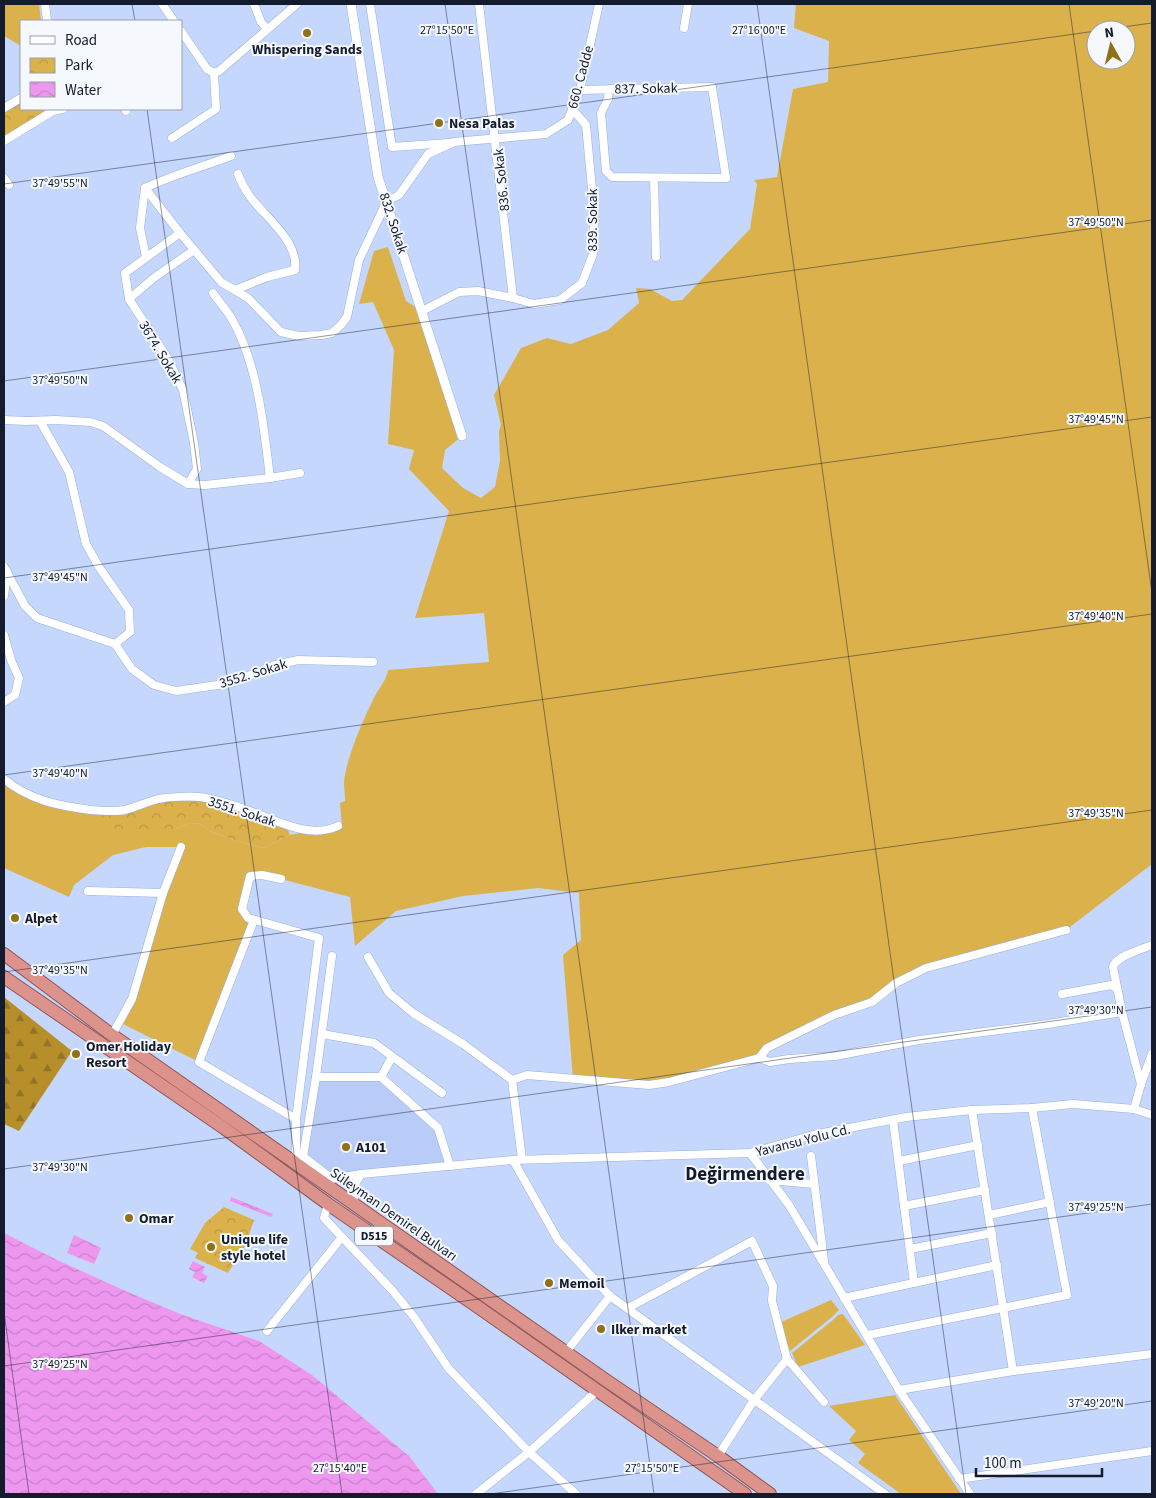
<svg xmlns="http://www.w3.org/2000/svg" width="1156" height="1498" font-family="'Source Sans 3',sans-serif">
<defs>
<pattern id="forest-firs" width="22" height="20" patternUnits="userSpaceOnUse" patternTransform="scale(1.25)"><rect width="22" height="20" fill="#b68f2b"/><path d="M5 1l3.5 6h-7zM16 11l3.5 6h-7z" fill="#937425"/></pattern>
<pattern id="park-crowns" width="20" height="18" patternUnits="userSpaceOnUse" patternTransform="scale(1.25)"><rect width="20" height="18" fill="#dbb14c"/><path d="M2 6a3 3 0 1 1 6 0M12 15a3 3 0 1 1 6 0" fill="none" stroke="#bb9843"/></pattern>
<pattern id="water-waves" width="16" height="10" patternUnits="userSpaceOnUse" patternTransform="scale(1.25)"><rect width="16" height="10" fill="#ed97ef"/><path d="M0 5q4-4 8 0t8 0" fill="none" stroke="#ca82cd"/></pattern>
</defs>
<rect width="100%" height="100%" fill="#c5d7fd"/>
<!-- built -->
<path fill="#b9cbf7" d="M316 1077H381L438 1128 450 1166 336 1178 303 1157Z"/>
<!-- green -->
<g fill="#dbb14c" fill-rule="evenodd">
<path d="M4 4H39L41 21H21V46L4 36Z"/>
<path d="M796 4H1152V864L1066 930 926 968 872 1002 767 1048 759 1058 649 1085 573 1079 563 955 581 940 579 893 538 888 463 896 396 911 355 946 350 897 281 879 250 876 242 909 254 920 199 1062 119 1022 132 999 180 847H146L113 855 74 885 69 897 4 868V779L47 803 174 830 189 823 201 824 210 831 233 840 264 848 290 835 338 826 342 827 340 803 345 801C345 795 344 788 344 782 347 755 364 718 376 694 381 686 386 680 388 670L489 662 484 613 415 618 449 511 409 469 414 450 388 444 394 350 373 302 359 304 374 251 388 247 406 301 422 311 462 436 445 450 442 468 463 488 481 498 495 487 500 461 499 431 501 425 494 395 521 348 547 338 571 344 608 330 639 303 636 288 650 289 672 301 682 300 750 229 757 184 754 180 777 177 793 89 828 82 829 41 794 28ZM1096 30H1126V60H1096Z"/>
<path d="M831 1300 839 1310 832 1317 790 1351 779 1323Z"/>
<path d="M843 1314 865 1345 798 1367 792 1353 833 1320 838 1315Z"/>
<path d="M895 1395 961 1494H901L858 1463 865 1454 849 1440 856 1431 829 1406Z"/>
</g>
<!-- forest -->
<path fill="url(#forest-firs)" d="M4 997 72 1051 19 1131 4 1124Z"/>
<!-- park -->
<g fill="url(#park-crowns)">
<path d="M21 102V109H44V112L4 137V112Z"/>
<path d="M199 797 286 825 290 835 264 848 233 840 210 831 201 824 189 823 174 830 132 835 103 825 100 811H124L160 799Z"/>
<path d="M224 1207 254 1220 245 1246 228 1273 195 1258 198 1253 190 1249 205 1223Z"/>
</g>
<!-- water -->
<g fill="url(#water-waves)">
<path d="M231 1197 273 1214 271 1217 230 1201Z"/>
<path d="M4 1233 55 1259 130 1293 183 1315 259 1341 312 1375 409 1456 438 1494H4Z"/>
<path d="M74 1235 101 1248 94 1264 67 1253Z"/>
<path d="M193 1261 205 1267 202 1273 208 1276 204 1283 192 1277 195 1272 189 1269Z"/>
</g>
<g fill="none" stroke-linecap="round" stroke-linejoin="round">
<defs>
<g id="minor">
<path d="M45 4 47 21"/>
<path d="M162 4 174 21"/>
<path d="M254 4 261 22 267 29"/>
<path d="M370 4 392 147 449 143"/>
<path d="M479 4 513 298"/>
<path d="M684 28 688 4"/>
<path d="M181 31 207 69 214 73"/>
<path d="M214 73 219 71 297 4"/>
<path d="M580 90 712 87 726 178 612 177 606 171 601 113 608 99 609 89"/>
<path d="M4 108 21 98"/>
<path d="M125 109 126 111"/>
<path d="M172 138 216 109 214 73"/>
<path d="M4 141 53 111 63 109"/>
<path d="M4 178 9 185"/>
<path d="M654 178 656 257"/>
<path d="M180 233 221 282 248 298 281 332 299 336 321 335 332 333 341 325 347 317 359 260 387 201 399 195 428 154 454 142 546 134 568 120 580 90 599 4"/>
<path d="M146 257 140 228 145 188C173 175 202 167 231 156"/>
<path d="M235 290 267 277 295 270C299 240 264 217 249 195 244 188 241 182 238 174"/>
<path d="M213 293C219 302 228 311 233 321 258 366 264 428 270 478"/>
<path d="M129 299 125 273 180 233 145 188"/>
<path d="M422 311 459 292 478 291 513 298 534 304 560 300 582 283 593 254 594 210 586 125 572 109"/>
<path d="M4 420 26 421 56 420 90 422 103 426 160 467 188 484 205 485 270 478 300 473"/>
<path d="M40 421 69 472 86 544 99 567 129 610 130 632 115 644"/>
<path d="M188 484 197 469 194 443 183 390 168 359 129 299 155 277 194 250"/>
<path d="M4 567 25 606 37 618 115 644 132 669 154 685 176 691 231 683 275 665 298 660 373 662"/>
<path d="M4 596 7 572"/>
<path d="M4 635 11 660 19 678 15 695 4 702"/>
<path d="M4 779C29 800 59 806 91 810 102 811 115 812 125 810 136 807 147 802 158 799 168 797 189 796 200 797 215 799 233 805 247 810 275 819 308 840 338 826"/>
<path d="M281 879 262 875 250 876 242 909 248 918 319 938 296 1119V1151L327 1175 334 1178"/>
<path d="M88 891 163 893"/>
<path d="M254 920 199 1062 296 1119"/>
<path d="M368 957 389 993 413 1013 463 1044 512 1080 522 1159"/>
<path d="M1062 994 1111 985 1116 988"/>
<path d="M322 1034 374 1043 442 1093"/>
<path d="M112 1035 132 999 163 893 181 847"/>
<path d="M759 1058 767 1048 834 1015 872 1002 896 983 926 968 1066 930"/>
<path d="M316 1077H381L438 1128 450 1166"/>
<path d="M381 1077 392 1057"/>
<path d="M512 1080 527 1075 649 1085 669 1082 759 1058 770 1062 789 1059 835 1056 919 1040 1048 1024 1122 1012"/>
<path d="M1141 1084 1122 1012 1113 967C1116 956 1142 949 1152 945"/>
<path d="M1134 1109 1141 1084 1152 1054"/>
<path d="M972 1110 1013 1371"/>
<path d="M893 1120 914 1283"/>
<path d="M750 1153 789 1205 899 1390 970 1494"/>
<path d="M811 1156 824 1261"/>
<path d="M303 1157 316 1077 332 956"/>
<path d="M513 1160 558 1240 610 1296 885 1494"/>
<path d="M899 1161 978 1145"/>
<path d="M769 1180 814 1184"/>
<path d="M320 1181 361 1174 513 1160 750 1153 813 1135 906 1117 972 1110 1032 1108 1073 1104 1134 1109 1152 1115"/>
<path d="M328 1204 324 1218 392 1290 414 1317 449 1369 529 1452 576 1494"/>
<path d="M355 1204C351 1191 354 1185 361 1174"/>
<path d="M904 1206 985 1190"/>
<path d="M989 1215 1050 1202"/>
<path d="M910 1249 992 1233"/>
<path d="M844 1298 997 1265"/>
<path d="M628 1308 752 1241 773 1286 772 1301 787 1359 824 1402"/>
<path d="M267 1331 342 1237"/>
<path d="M868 1335 1067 1295 1032 1108"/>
<path d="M566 1352 610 1296"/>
<path d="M899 1390 1013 1371 1152 1354"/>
<path d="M718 1456 754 1400 787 1359"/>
<path d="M959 1479 1152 1451"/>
<path d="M476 1494 529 1452 597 1391"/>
</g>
<path id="tertiary" d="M351 4 378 177 462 436"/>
<g id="trunk">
<path d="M4 954 112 1035 607 1381 718 1456 770 1494"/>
<path d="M4 977 224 1128 328 1204 478 1307 745 1494"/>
</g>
</defs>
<!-- minor casing -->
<use href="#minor" stroke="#9aafdd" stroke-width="9"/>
<!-- tertiary casing -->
<use href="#tertiary" stroke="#9aafdd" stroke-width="10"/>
<!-- trunk casing -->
<use href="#trunk" stroke="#8f5758" stroke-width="14"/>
<!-- minor -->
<use href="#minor" stroke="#fff" stroke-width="8"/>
<!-- tertiary -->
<use href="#tertiary" stroke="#fff" stroke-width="9"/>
<!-- trunk -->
<use href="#trunk" stroke="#db938c" stroke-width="12"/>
</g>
<!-- ticks -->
<path fill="none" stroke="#131b2c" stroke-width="1" stroke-opacity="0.45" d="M132 4 135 21M445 4 654 1494M757 4 966 1494M1069 4 1152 593M1101 30 1152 23M147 109 342 1494M4 184 1096 31M4 381 1152 220M4 578 1152 417M4 775 1152 614M4 972 1152 810M4 1169 1152 1007M4 1312 29 1494M4 1366 1152 1204M490 1494 1152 1401"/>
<!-- markers -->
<g fill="#917016" stroke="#f5f8fd" stroke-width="2">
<circle cx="307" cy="33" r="5"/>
<circle cx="439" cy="123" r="5"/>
<circle cx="15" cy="918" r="5"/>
<circle cx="76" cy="1054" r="5"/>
<circle cx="346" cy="1147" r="5"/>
<circle cx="129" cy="1218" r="5"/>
<circle cx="211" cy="1247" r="5"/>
<circle cx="549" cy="1283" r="5"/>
<circle cx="601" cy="1329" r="5"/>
</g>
<g text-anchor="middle" stroke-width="4" stroke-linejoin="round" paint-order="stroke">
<!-- shield labels -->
<rect fill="#f5f8fd" stroke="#575d6b" stroke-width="1" x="355" y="1226.5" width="38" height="19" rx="4"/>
<g font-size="12" font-weight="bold" fill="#131b2c">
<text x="374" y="1240">D515</text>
</g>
<!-- poi labels -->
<g font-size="14" font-weight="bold" fill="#131b2c" stroke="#f5f8fd" text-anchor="start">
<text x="307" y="54" text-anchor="middle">Whispering Sands</text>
<text x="449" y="128">Nesa Palas</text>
<text x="25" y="923">Alpet</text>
<text x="86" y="1051">Omer Holiday<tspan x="86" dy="16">Resort</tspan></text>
<text x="356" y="1152">A101</text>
<text x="139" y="1223">Omar</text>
<text x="221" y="1244">Unique life<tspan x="221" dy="16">style hotel</tspan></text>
<text x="559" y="1288">Memoil</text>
<text x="611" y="1334">Ilker market</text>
</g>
<!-- street labels -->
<g font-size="14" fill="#131b2c" stroke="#f5f8fd">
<text transform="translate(580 77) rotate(-75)" y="5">660. Cadde</text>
<text transform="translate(646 88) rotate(-1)" y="5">837. Sokak</text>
<text transform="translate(501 180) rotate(-96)" y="5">836. Sokak</text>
<text transform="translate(592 220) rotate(-90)" y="5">839. Sokak</text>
<text transform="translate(394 223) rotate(72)" y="5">832. Sokak</text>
<text transform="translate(161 352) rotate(59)" y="5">3674. Sokak</text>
<text transform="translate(253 673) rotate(-17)" y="5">3552. Sokak</text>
<text transform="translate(242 811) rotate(18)" y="5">3551. Sokak</text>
<text transform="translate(803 1140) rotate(-14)" y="5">Yavansu Yolu Cd.</text>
<text transform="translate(394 1214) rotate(35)" y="5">Süleyman Demirel Bulvarı</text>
</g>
<!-- district labels -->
<g font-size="19" font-weight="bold" fill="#131b2c" stroke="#f5f8fd">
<text x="745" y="1180">Değirmendere</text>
</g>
</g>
<g font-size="12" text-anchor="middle" fill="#131b2c" stroke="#f5f8fd" stroke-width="4" stroke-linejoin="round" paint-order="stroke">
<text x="447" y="34">27°15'50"E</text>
<text x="759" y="34">27°16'00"E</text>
<text x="60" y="187">37°49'55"N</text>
<text x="1096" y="226">37°49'50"N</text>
<text x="60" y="384">37°49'50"N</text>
<text x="1096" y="423">37°49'45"N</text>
<text x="60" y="581">37°49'45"N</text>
<text x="1096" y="620">37°49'40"N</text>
<text x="60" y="777">37°49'40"N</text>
<text x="1096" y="817">37°49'35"N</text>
<text x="60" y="974">37°49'35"N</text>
<text x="1096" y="1014">37°49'30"N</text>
<text x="60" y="1171">37°49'30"N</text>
<text x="1096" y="1211">37°49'25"N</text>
<text x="60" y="1368">37°49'25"N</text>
<text x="1096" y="1407">37°49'20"N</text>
<text x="340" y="1472">27°15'40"E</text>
<text x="652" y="1472">27°15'50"E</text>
</g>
<!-- border -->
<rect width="1156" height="1498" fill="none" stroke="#131b2c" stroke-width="10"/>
<!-- legend -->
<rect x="20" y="20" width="162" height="90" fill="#f5f8fd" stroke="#9ba0a9"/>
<rect x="30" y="36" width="25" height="8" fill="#ffffff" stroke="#9ba0a9"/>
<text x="65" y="45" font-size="15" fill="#131b2c">Road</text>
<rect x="30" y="58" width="25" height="15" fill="url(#park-crowns)" stroke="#9ba0a9"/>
<text x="65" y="70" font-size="15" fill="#131b2c">Park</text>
<rect x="30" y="82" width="25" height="15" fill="url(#water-waves)" stroke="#9ba0a9"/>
<text x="65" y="95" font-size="15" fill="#131b2c">Water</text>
<!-- north arrow -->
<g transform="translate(1111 45) rotate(352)"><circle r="24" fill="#f5f8fd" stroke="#9ba0a9"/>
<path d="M0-4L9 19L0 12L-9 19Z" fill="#917016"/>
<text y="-8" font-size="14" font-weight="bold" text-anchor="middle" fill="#131b2c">N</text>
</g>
<!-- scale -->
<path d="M976 1468v8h126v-8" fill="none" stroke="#131b2c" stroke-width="2.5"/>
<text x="984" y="1468" font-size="15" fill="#131b2c" stroke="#f5f8fd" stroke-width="4" paint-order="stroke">100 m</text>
</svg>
